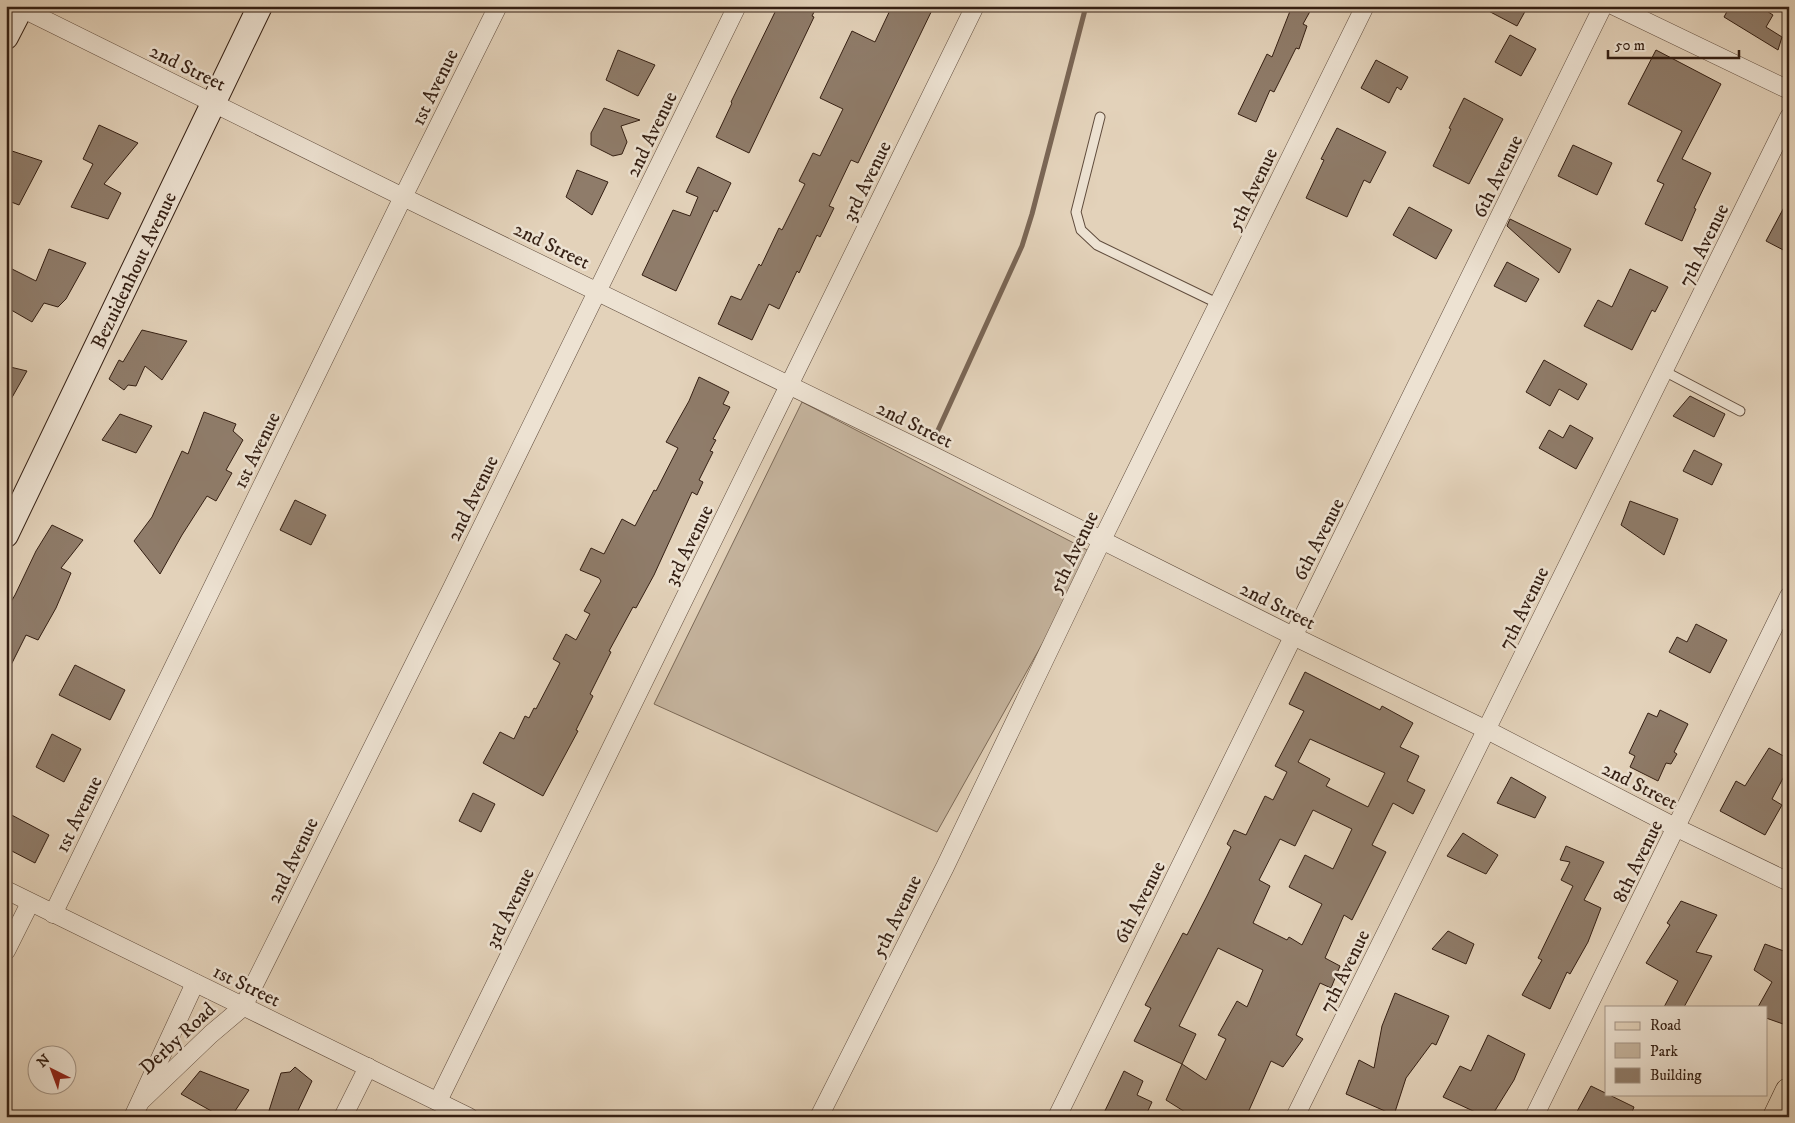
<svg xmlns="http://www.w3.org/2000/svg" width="1795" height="1123" font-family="'IM FELL DW Pica',serif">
<rect width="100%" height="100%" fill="#e3d2ba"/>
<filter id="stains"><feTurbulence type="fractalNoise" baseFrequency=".004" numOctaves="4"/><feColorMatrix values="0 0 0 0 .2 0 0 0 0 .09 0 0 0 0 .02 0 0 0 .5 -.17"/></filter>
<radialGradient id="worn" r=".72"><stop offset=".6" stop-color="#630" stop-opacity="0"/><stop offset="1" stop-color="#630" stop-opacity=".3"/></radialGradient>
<!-- green -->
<path fill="#c5b49e" stroke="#7c6a58" d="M802 402 1093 553 937 832 654 704Z"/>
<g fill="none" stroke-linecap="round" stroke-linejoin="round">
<!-- stream -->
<path stroke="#7a6655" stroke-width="5" d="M934 439 1022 246 1032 214 1086 6"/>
</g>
<!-- building -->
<g fill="#8f7c6a" stroke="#341f13" fill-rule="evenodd">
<path d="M778 6H817L812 16 814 17 749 153 716 137 732 103 731 102Z"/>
<path d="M892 6H934L858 163 851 160 829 206 834 208 820 237 817 235 799 273 797 271 779 309 769 304 752 340 718 324 731 296 741 300 759 264 761 266 779 228 782 230 805 184 799 181 813 153 820 156 843 109 820 98 852 31 875 42Z"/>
<path d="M1292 6H1313L1303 24 1307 26 1299 49 1296 48 1274 92 1270 90 1256 122 1238 114 1267 54 1272 57Z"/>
<path d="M1479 6H1528L1517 26Z"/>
<path d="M1730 6H1759L1773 15 1766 27 1782 37 1778 50 1724 17Z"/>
<path d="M1510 35 1536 49 1521 76 1495 62Z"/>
<path d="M618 50 655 65 638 96 606 80Z"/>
<path d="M1656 50 1721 84 1682 159 1711 173 1694 208 1696 209 1682 241 1645 224 1664 184 1657 181 1682 131 1628 104Z"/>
<path d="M1376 60 1408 77 1401 90 1397 87 1389 103 1361 88Z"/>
<path d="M1464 98 1503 119 1469 184 1433 166 1451 129 1449 128Z"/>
<path d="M604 108 640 120 621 126 627 142 622 154 613 156 591 145V133Z"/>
<path d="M99 125 138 143 104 184 121 193 108 219 71 207 93 164 83 159Z"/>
<path d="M1337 128 1386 152 1370 183 1364 180 1347 217 1306 198 1324 160 1321 159Z"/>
<path d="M1573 145 1612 163 1597 195 1558 176Z"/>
<path d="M6 149 42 161 19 205 6 200Z"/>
<path d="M698 167 731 183 717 212 714 210 676 291 642 275 673 210 690 216 698 197 686 192Z"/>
<path d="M577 170 608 182 592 215 566 197Z"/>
<path d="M1789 198V253L1766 241Z"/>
<path d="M1409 207 1452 230 1436 259 1393 235Z"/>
<path d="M1510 219 1571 249 1559 273 1507 226Z"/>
<path d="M49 249 86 263 66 299 58 307 44 303 32 322 6 307V266L36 281Z"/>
<path d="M1507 262 1539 279 1526 302 1494 286Z"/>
<path d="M1630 269 1668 287 1655 312 1652 310 1632 350 1584 326 1598 300 1612 307Z"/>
<path d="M142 330 187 341 162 380 145 366 136 386 128 385 124 390 109 379 119 360 123 362Z"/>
<path d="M1544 360 1587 384 1578 400 1559 389 1550 406 1526 392Z"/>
<path d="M6 366 27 371 6 408Z"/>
<path d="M699 377 729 392 723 404 730 407 713 439 716 440 710 451 713 452 699 480 703 482 697 495 692 492 654 575 636 608 633 607 609 651 611 652 590 694 593 696 576 730 578 731 543 796 483 763 500 732 514 739 525 716 529 718 534 708 536 709 560 663 553 659 566 634 576 640 590 614 584 611 601 581 599 578 580 570 591 548 604 554 622 519 635 526 654 490 656 491 678 448 666 442 689 401Z"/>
<path d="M1690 396 1725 414 1714 437 1673 416Z"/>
<path d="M204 412 236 424 233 431 243 440 226 470 232 473 216 501 207 496 182 535 160 574 134 541 152 517 182 451 188 454Z"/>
<path d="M120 414 152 426 136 453 102 440Z"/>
<path d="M1570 425 1593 438 1576 469 1539 448 1549 430 1563 438Z"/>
<path d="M1694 450 1722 464 1712 485 1683 471Z"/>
<path d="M295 500 326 515 311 545 280 530Z"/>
<path d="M1630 501 1678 519 1664 555 1621 525Z"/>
<path d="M52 525 83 540 61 568 71 573 56 608 38 640 26 635 6 675V610L15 595 36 551Z"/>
<path d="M1696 624 1727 640 1710 673 1669 652 1677 637 1687 642Z"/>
<path d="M75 665 125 690 110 720 59 695Z"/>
<path d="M1305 672 1380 710 1382 706 1413 723 1400 747 1419 756 1407 781 1425 790 1413 814 1393 803 1372 845 1386 852 1352 920 1344 915 1325 958 1340 966 1331 988 1320 983 1296 1035 1303 1039 1283 1067 1271 1061 1246 1117H1193L1166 1100 1182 1064 1134 1041 1151 1008 1145 1005 1183 933 1187 935 1207 896 1231 847 1227 844 1234 830 1246 835 1265 796 1273 800 1287 772 1275 766 1304 711 1289 704ZM1310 739 1385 773 1368 807 1326 786 1330 779 1298 762ZM1313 810 1352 829 1333 869 1305 855 1289 887 1322 904 1302 945 1289 937 1287 940 1253 923 1270 886 1259 880 1280 839 1295 846ZM1218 948 1263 970 1247 1007 1237 1001 1218 1035 1226 1039 1206 1080 1182 1064 1196 1034 1179 1026Z"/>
<path d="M1660 710 1688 724 1674 752 1677 754 1671 764 1666 763 1658 781 1630 767 1635 756 1629 753 1648 713 1657 717Z"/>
<path d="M52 734 81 749 64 782 36 767Z"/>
<path d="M1769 748 1789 759V767L1772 799 1782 805 1765 835 1720 811 1736 781 1745 786Z"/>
<path d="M1511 777 1546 797 1535 818 1497 803Z"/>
<path d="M473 793 495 804 481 832 459 821Z"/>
<path d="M6 812 49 835 35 863 6 848Z"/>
<path d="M1463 833 1498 855 1486 874 1447 856Z"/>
<path d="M1566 846 1604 862 1584 900 1601 908 1588 942 1570 974 1567 972 1550 1009 1522 995 1542 960 1538 958 1573 886 1561 880 1570 862 1560 860Z"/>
<path d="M1681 901 1717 915 1696 952 1712 956 1684 1007H1664L1678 981 1646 963 1670 925 1667 923Z"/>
<path d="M1448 931 1474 944 1466 964 1432 949Z"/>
<path d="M1765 944 1789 953V1018L1786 1025 1766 1018V1007H1758L1772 982 1754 970Z"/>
<path d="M1395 993 1449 1016 1436 1045 1432 1043 1406 1078 1394 1115 1346 1094 1359 1060 1374 1068 1382 1026Z"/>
<path d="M1488 1035 1525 1054 1514 1080 1491 1117H1486L1443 1097 1460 1066 1471 1071Z"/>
<path d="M295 1067 312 1081 295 1117H267L281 1073 290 1072Z"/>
<path d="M200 1071 249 1090 231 1117H222L181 1094Z"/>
<path d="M1124 1071 1143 1081 1137 1095 1152 1102 1145 1117H1102Z"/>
<path d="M1591 1086 1634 1107 1630 1117H1574Z"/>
</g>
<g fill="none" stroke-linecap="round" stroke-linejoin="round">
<defs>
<g id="lane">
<path d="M1100 117 1076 212 1081 230 1097 245 1219 304"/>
<path d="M1664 371 1740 411"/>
</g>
<g id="street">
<path d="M1614 6 1789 90"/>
<path d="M21 8 403 197 934 456 1293 636 1487 730 1677 828 1789 882"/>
<path d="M6 890 469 1117"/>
<path d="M53 914 403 197 498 6"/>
<path d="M6 951 30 903"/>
<path d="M141 1101 211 1034 243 1007 450 592 737 6"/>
<path d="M438 1101 975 6"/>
<path d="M133 1117 195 983"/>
<path d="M343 1117 368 1067"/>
<path d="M819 1117 945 867 1102 540 1365 6"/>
<path d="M1057 1117 1603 6"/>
<path d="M1295 1117 1789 117"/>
<path d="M1534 1117 1789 596"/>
</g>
<g id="secondary">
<path d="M6 37 22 6"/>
<path id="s1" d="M6 535 260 6"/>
</g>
<path id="primary" d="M1777 1117 1789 1092"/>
</defs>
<!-- lane casing -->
<use href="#lane" stroke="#604c3d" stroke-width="11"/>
<!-- street casing -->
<use href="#street" stroke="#604c3d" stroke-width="19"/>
<!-- secondary casing -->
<use href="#secondary" stroke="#341f13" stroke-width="26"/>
<!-- primary casing -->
<use href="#primary" stroke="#341f13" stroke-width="29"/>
<!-- lane -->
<use href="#lane" stroke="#ede2d2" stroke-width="9"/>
<!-- street -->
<use href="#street" stroke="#ede2d2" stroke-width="18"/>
<!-- secondary -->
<use href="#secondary" stroke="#ede2d2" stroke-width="24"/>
<!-- primary -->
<use href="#primary" stroke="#e3d2ba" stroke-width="28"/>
</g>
<g text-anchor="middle" stroke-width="5" stroke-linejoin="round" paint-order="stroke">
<!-- street labels -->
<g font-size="20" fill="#341f13" stroke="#ede2d2">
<text transform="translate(188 67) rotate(26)" y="7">2nd Street</text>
<text transform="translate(434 87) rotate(-64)" y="7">1st Avenue</text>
<text transform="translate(651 134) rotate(-64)" y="7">2nd Avenue</text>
<text transform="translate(1497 176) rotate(-64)" y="7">6th Avenue</text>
<text transform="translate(866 181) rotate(-64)" y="7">3rd Avenue</text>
<text transform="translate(1252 189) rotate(-64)" y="7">5th Avenue</text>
<text transform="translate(552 245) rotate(26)" y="7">2nd Street</text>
<text transform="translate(1703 245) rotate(-64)" y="7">7th Avenue</text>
<text dy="7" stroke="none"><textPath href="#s1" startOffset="294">Bezuidenhout Avenue</textPath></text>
<text transform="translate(915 424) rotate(26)" y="7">2nd Street</text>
<text transform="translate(256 450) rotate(-64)" y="7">1st Avenue</text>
<text transform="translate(472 498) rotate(-64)" y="7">2nd Avenue</text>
<text transform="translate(1318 539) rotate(-63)" y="7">6th Avenue</text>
<text transform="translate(688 545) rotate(-64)" y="7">3rd Avenue</text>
<text transform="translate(1073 552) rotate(-64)" y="7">5th Avenue</text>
<text transform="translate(1278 605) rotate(27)" y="7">2nd Street</text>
<text transform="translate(1523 608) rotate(-64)" y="7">7th Avenue</text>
<text transform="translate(1640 785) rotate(27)" y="7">2nd Street</text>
<text transform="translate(78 814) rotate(-64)" y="7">1st Avenue</text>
<text transform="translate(292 860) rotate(-64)" y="7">2nd Avenue</text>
<text transform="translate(1637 861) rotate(-64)" y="7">8th Avenue</text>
<text transform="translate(1139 902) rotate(-63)" y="7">6th Avenue</text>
<text transform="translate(509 908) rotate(-64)" y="7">3rd Avenue</text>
<text transform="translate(896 916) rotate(-64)" y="7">5th Avenue</text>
<text transform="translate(1344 971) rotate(-64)" y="7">7th Avenue</text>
<text transform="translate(247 985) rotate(26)" y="7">1st Street</text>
<text transform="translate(177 1038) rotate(-43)" y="7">Derby Road</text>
</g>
</g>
<!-- margin -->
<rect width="1795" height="1123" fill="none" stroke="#e3d2ba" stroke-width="25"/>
<rect x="8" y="8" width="1780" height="1108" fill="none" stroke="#341f13" stroke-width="2.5"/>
<rect x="12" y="12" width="1770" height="1098" fill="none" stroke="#341f13"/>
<!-- legend -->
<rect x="1605" y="1006" width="162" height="90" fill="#ede2d2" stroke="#a39486"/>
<rect x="1615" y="1022" width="25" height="8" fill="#e3d2ba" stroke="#a39486"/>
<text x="1650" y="1030" font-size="15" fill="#341f13">Road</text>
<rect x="1615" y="1043" width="25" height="15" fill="#c5b49e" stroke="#a39486"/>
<text x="1650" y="1056" font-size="15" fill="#341f13">Park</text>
<rect x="1615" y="1068" width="25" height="15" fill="#8f7c6a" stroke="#a39486"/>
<text x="1650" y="1080" font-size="15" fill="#341f13">Building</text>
<!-- north arrow -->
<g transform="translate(52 1070) rotate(318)"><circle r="24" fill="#ede2d2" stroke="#a39486"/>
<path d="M0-4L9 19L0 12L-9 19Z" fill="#8f2418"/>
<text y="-8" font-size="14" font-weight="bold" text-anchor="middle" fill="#341f13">N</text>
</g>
<!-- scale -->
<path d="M1608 50v8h131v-8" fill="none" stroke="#341f13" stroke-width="2.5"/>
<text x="1615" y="50" font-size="15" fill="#341f13" stroke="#ede2d2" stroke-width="4" paint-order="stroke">50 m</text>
<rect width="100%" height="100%" filter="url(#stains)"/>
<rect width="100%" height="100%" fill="url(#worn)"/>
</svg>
